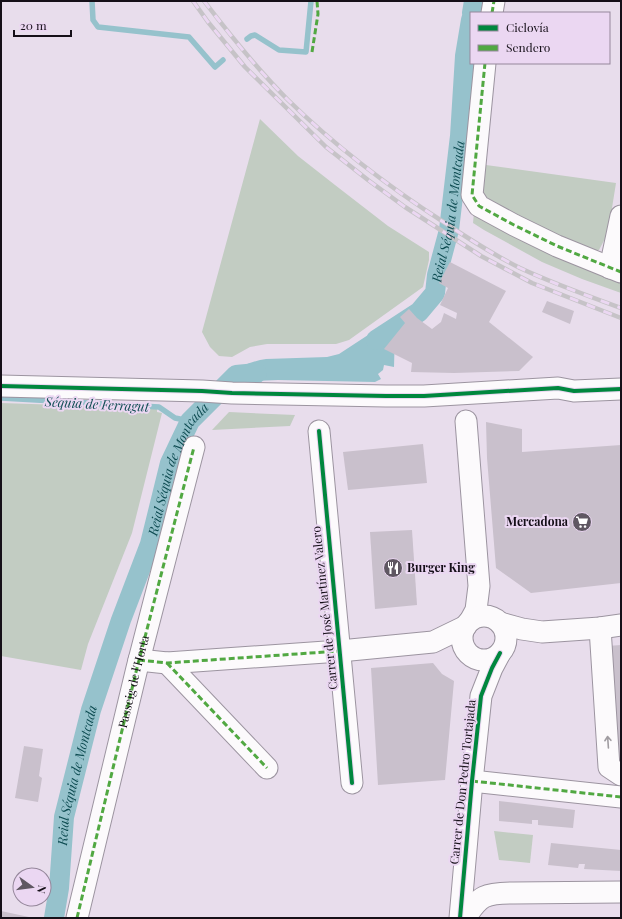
<svg xmlns="http://www.w3.org/2000/svg" width="622" height="919" font-family="'Playfair Display',serif">
<rect width="100%" height="100%" fill="#e8ddec"/>
<!-- green -->
<g fill="#c2ccc2">
<path d="M260 119 298 156 335 185 388 226 429 252V260L423 287 349 340 336 344H267L250 347 232 357 219 356 210 347 202 332Z"/>
<path d="M486 165 616 183 608 233 599 250 589 252 484 199 483 185Z"/>
<path d="M474 212 516 236 556 257 605 276 621 281V293L582 279 542 262 484 230 473 223Z"/>
<path d="M1 403 152 408 157 409V412L162 413 132 533 88 644 81 670 1 656Z"/>
<path d="M229 412 295 415 290 426 212 430Z"/>
<path d="M494 831 533 835 530 863 499 860Z"/>
</g>
<!-- water -->
<path fill="#96c2cc" d="M394 318 399 324 395 330 394 367 384 365 383 370 378 374 381 379 375 382 278 380 254 381 241 378 239 380 227 376C238 367 252 361 266 359L327 357 339 354Z"/>
<g fill="none" stroke-linecap="round" stroke-linejoin="round">
<!-- stream -->
<g stroke="#96c2cc" stroke-width="5.5">
<path d="M92 1 93 20 98 27 189 37 215 67 223 60"/>
<path d="M247 39 251 36 255 35 279 50 306 52 311 1"/>
<path d="M1 398 159 407 175 418 190 421"/>
</g>
<!-- canal -->
<g stroke="#96c2cc" stroke-width="20">
<path d="M472 13 474 1"/>
<path id="s1" d="M376 340 419 312 435 293 437 275 449 230 460 136 465 56 471 20"/>
<path id="s2" d="M54 918 59 888 64 817 91 710 121 620 150 544 170 463 190 421 236 375 257 373"/>
</g>
</g>
<!-- building -->
<g fill="#c9c0cc">
<path d="M450 262 506 291 489 322 533 357 519 371 454 373 411 372 412 363 384 349 405 323 400 317 409 309 417 318 432 329 441 322 444 313 456 319 457 313 440 305 448 288 439 283Z"/>
<path d="M547 301 574 311 570 324 542 312Z"/>
<path d="M486 422 522 429V452L621 445V583L531 593 496 568 487 458Z"/>
<path d="M423 444 427 483 348 490 343 452Z"/>
<path d="M412 530 417 605 375 609 370 532Z"/>
<path d="M621 645V764L617 760 607 646Z"/>
<path d="M433 663 442 674 454 681 445 780 378 785 371 668Z"/>
<path d="M24 746 43 749 39 776 42 778 38 802 15 798Z"/>
<path d="M499 801 575 810 573 828 538 825V820H532V824L499 821Z"/>
<path d="M551 843 621 850V871L584 869 585 864H579L578 868 548 865Z"/>
<path d="M1 911 29 917 28 918H1Z"/>
</g>
<g fill="none" stroke-linecap="round" stroke-linejoin="round">
<defs>
<g id="minor">
<path d="M492 13 494 1"/>
<path d="M485 63 472 195 479 206 514 225 557 246 621 272"/>
<path d="M610 268 621 216"/>
<path d="M1 386 202 391 232 393 386 396H424L558 388 574 391 621 389"/>
<path d="M466 421 479 586 476 610 470 621"/>
<path d="M319 431C329 549 341 666 352 783"/>
<circle cx="484" cy="638" r="22"/>
<path d="M500 623 522 629 542 632 600 628 621 625"/>
<path d="M600 628 609 767 621 775"/>
<path d="M139 660 167 663 340 651 433 642 466 626"/>
<path d="M167 663 267 768"/>
<path d="M472 781 621 797"/>
<path id="s3" d="M77 918 137 668 194 447"/>
<path d="M460 918 472 781 481 696 492 668 500 653"/>
<path d="M465 918C470 911 476 901 484 897 492 893 505 893 513 893L621 892"/>
</g>
</defs>
<!-- minor casing -->
<use href="#minor" stroke="#9c94a0" stroke-width="23"/>
<!-- minor -->
<use href="#minor" stroke="#fcfafc" stroke-width="21"/>
<defs>
<g id="rail">
<path d="M193 1 208 22 245 67 326 147 368 180 405 207 481 256 532 283 621 318"/>
<path d="M204 1C230 35 257 69 288 100 335 146 389 187 445 223 469 239 494 255 520 268 552 283 588 296 621 308"/>
</g>
</defs>
<!-- rail casing -->
<use href="#rail" stroke="#c6c3c7" stroke-width="4.5"/>
<!-- rail -->
<use href="#rail" stroke="#ebd7f2" stroke-width="3" stroke-dasharray="9" stroke-linecap="butt"/>
<!-- quiet -->
<g stroke="#51a842" stroke-width="3" stroke-dasharray="6 3" stroke-linecap="butt">
<path d="M492 13 494 1"/>
<path d="M312 52 318 14 317 1"/>
<path d="M485 63 472 195 479 206 514 225 557 246 621 272"/>
<path d="M139 660 167 663 340 651"/>
<path d="M167 663 267 768"/>
<path d="M472 781 621 797"/>
<path d="M77 918 137 668 194 447"/>
</g>
<defs>
<g id="cycleway">
<path d="M1 386 202 391 232 393 386 396H424L558 388 574 391 621 389"/>
<path d="M319 431C329 549 341 666 352 783"/>
<path d="M460 918 472 781 481 696 492 668 500 653"/>
</g>
</defs>
<!-- cycleway casing -->
<use href="#cycleway" stroke="#ebd7f2" stroke-width="6"/>
<!-- cycleway -->
<use href="#cycleway" stroke="#00873e" stroke-width="4"/>
</g>
<!-- one-way arrows -->
<defs><path id="oneway-shaft" d="M-6 0H5M1.5-3L5.5 0L1.5 3" fill="none" stroke-width="1.6" stroke-linecap="round" stroke-linejoin="round"/></defs>
<use stroke="#a09ca1" href="#oneway-shaft" transform="translate(608 742) rotate(-94)"/>
<!-- icons -->
<defs>
<symbol id="supermarket-disc" viewBox="-11 -11 22 22"><circle r="9.5" fill="#5f5762" stroke="#ebd7f2"/><path d="M-6-5.5h2.5l.6 2H6L4.5 2H-2.5L-4.4-4H-6ZM-1.5 3.2a1.3 1.3 0 1 0 .1 0ZM3 3.2a1.3 1.3 0 1 0 .1 0Z" fill="#fff"/></symbol>
<symbol id="restaurant-disc" viewBox="-11 -11 22 22"><circle r="9.5" fill="#5f5762" stroke="#ebd7f2"/><path d="M-5-6h1v4h1v-4h1v4h1v-4h1v5L-1.5 .5V6h-2V.5L-5-1ZM5-6V6H3V1.5H1.5Q1.5-4 5-6Z" fill="#fff"/></symbol>
</defs>
<g fill-rule="evenodd">
<use href="#supermarket-disc" x="571" y="511" width="22" height="22"/>
<use href="#restaurant-disc" x="382" y="557" width="22" height="22"/>
</g>
<g text-anchor="middle" stroke-width="4" stroke-linejoin="round" paint-order="stroke">
<!-- poi labels -->
<g font-size="12" font-weight="bold" fill="#150f18" stroke="#ebd7f2" text-anchor="end">
<text x="568" y="526">Mercadona</text>
<text x="407" y="572" text-anchor="start">Burger King</text>
</g>
<!-- street labels -->
<g font-size="12" fill="#150f18" stroke="#ebd7f2">
<text transform="translate(325 608) rotate(-96)" y="4">Carrer de José Martínez Valero</text>
<text dy="4" stroke="none"><textPath href="#s3" startOffset="243">Passeig de l'Horta</textPath></text>
<text transform="translate(463 782) rotate(-84)" y="4">Carrer de Don Pedro Tortajada</text>
</g>
<!-- water labels -->
<g font-size="13" font-style="italic" fill="#0e4c52" stroke="#ebd7f2">
<text dy="5" stroke="none"><textPath href="#s1" startOffset="159">Reial Séquia de Montcada</textPath></text>
<text transform="translate(97 404) rotate(3)" y="5">Séquia de Ferragut</text>
<text dy="5" stroke="none"><textPath href="#s2" startOffset="469">Reial Séquia de Montcada</textPath></text>
<text dy="5" stroke="none"><textPath href="#s2" startOffset="145">Reial Séquia de Montcada</textPath></text>
</g>
</g>
<!-- border -->
<rect width="622" height="919" fill="none" stroke="#150f18" stroke-width="4"/>
<!-- legend -->
<rect x="470" y="12" width="140" height="52" fill="#ebd7f2" stroke="#95879b"/>
<rect x="478" y="25" width="20" height="6" fill="#00873e" stroke="#95879b"/>
<text x="506" y="32" font-size="12" fill="#150f18">Ciclovía</text>
<rect x="478" y="45" width="20" height="6" fill="#51a842" stroke="#95879b"/>
<text x="506" y="52" font-size="12" fill="#150f18">Sendero</text>
<!-- north arrow -->
<g transform="translate(32 887) rotate(104)"><circle r="19" fill="#ebd7f2" stroke="#95879b"/>
<path d="M0-3L7 15L0 10L-7 15Z" fill="#5f5762"/>
<text y="-6" font-size="11" font-weight="bold" text-anchor="middle" fill="#150f18">N</text>
</g>
<!-- scale -->
<path d="M14 30v6h57v-6" fill="none" stroke="#150f18" stroke-width="2"/>
<text x="20" y="30" font-size="12" fill="#150f18" stroke="#ebd7f2" stroke-width="3" paint-order="stroke">20 m</text>
</svg>
